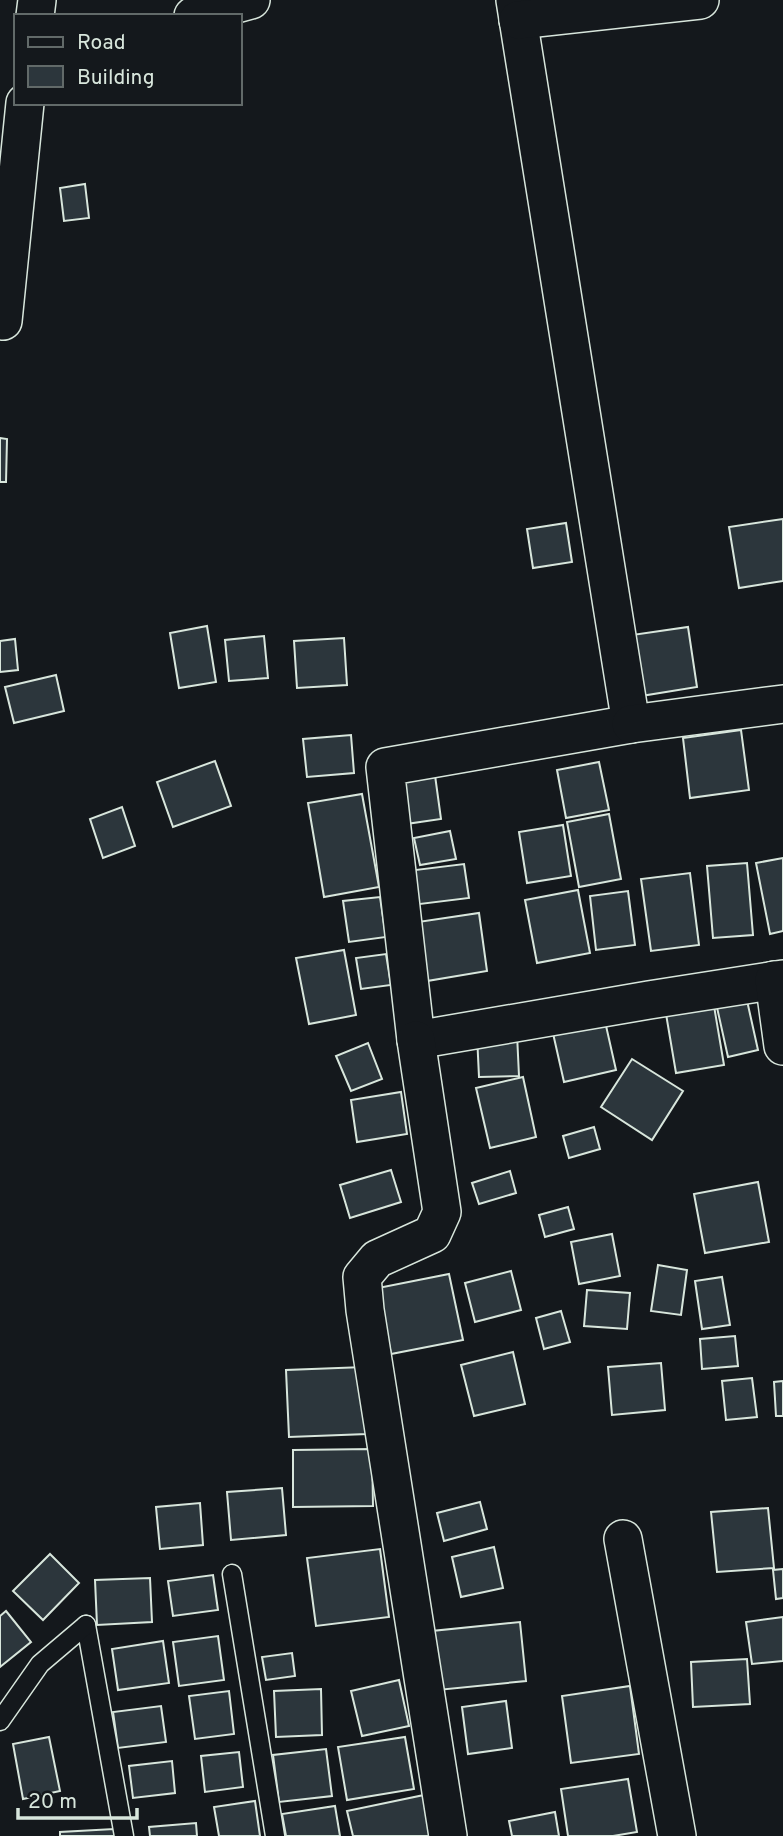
<svg xmlns="http://www.w3.org/2000/svg" width="783" height="1836" font-family="Overpass,sans-serif">
<rect width="100%" height="100%" fill="#14181c"/>
<!-- building -->
<g fill="#2c363c" stroke="#d8e6dc" stroke-width="2">
<path d="M85 184 89 218 64 221 60 188Z"/>
<path d="M0 438 7 439 6 482H0Z"/>
<path d="M783 519V581L739 588 729 527Z"/>
<path d="M566 523 572 562 533 568 527 529Z"/>
<path d="M207 626 216 682 179 688 170 633Z"/>
<path d="M688 627 697 687 641 696 632 635Z"/>
<path d="M264 636 268 678 229 681 225 640Z"/>
<path d="M344 638 347 685 297 688 294 641Z"/>
<path d="M15 639 18 670 0 672V641Z"/>
<path d="M56 675 64 711 14 723 5 687Z"/>
<path d="M741 730 749 790 690 798 683 738Z"/>
<path d="M351 735 354 773 307 777 303 739Z"/>
<path d="M215 761 231 806 173 827 157 782Z"/>
<path d="M599 762 609 810 566 818 557 770Z"/>
<path d="M434 768 441 819 406 824 398 772Z"/>
<path d="M362 794 379 887 324 897 308 803Z"/>
<path d="M122 807 135 846 103 858 90 819Z"/>
<path d="M609 814 621 879 579 887 567 822Z"/>
<path d="M563 825 571 876 527 883 519 832Z"/>
<path d="M450 831 456 859 420 865 414 838Z"/>
<path d="M783 858V931L770 934 756 863Z"/>
<path d="M747 863 753 935 713 938 707 866Z"/>
<path d="M464 864 469 898 412 905 407 871Z"/>
<path d="M690 873 699 945 651 951 641 879Z"/>
<path d="M578 890 590 953 537 963 525 900Z"/>
<path d="M628 891 635 945 596 950 590 896Z"/>
<path d="M380 897 386 937 349 942 343 901Z"/>
<path d="M479 913 487 971 427 981 418 922Z"/>
<path d="M344 950 356 1015 309 1024 296 958Z"/>
<path d="M386 954 391 985 361 989 356 958Z"/>
<path d="M746 996 758 1050 728 1057 716 1003Z"/>
<path d="M713 1000 724 1065 676 1073 665 1008Z"/>
<path d="M602 1008 616 1070 564 1082 550 1020Z"/>
<path d="M517 1034 519 1076 479 1077 477 1035Z"/>
<path d="M368 1043 382 1079 351 1091 336 1056Z"/>
<path d="M632 1059 683 1091 652 1140 601 1107Z"/>
<path d="M523 1077 536 1137 490 1148 476 1088Z"/>
<path d="M401 1092 407 1134 357 1142 351 1100Z"/>
<path d="M594 1127 600 1149 569 1158 563 1136Z"/>
<path d="M391 1170 401 1202 350 1218 340 1185Z"/>
<path d="M510 1171 516 1193 479 1204 472 1183Z"/>
<path d="M758 1182 769 1242 705 1253 694 1194Z"/>
<path d="M568 1207 574 1229 545 1237 539 1215Z"/>
<path d="M612 1234 620 1276 579 1284 571 1242Z"/>
<path d="M658 1265 687 1270 681 1315 651 1311Z"/>
<path d="M511 1271 521 1310 475 1322 465 1283Z"/>
<path d="M449 1274 463 1340 391 1354 378 1288Z"/>
<path d="M722 1277 730 1325 702 1329 695 1281Z"/>
<path d="M587 1290 630 1293 627 1329 584 1326Z"/>
<path d="M561 1311 570 1342 544 1349 536 1318Z"/>
<path d="M735 1336 738 1366 702 1369 700 1339Z"/>
<path d="M513 1352 525 1404 474 1416 461 1365Z"/>
<path d="M661 1363 665 1410 612 1415 608 1367Z"/>
<path d="M364 1367 367 1434 289 1437 286 1370Z"/>
<path d="M752 1378 757 1417 726 1420 722 1381Z"/>
<path d="M783 1381V1416H776L774 1382Z"/>
<path d="M372 1449 373 1506 293 1507V1450Z"/>
<path d="M282 1488 286 1535 231 1540 227 1492Z"/>
<path d="M480 1502 487 1529 444 1541 437 1513Z"/>
<path d="M200 1503 203 1545 160 1549 156 1507Z"/>
<path d="M768 1508 774 1568 717 1572 711 1512Z"/>
<path d="M494 1547 503 1588 461 1597 452 1557Z"/>
<path d="M380 1549 389 1617 316 1626 307 1558Z"/>
<path d="M50 1554 79 1583 43 1620 13 1591Z"/>
<path d="M783 1569V1598L776 1599 773 1570Z"/>
<path d="M213 1575 218 1610 173 1616 168 1581Z"/>
<path d="M150 1578 152 1622 97 1625 95 1580Z"/>
<path d="M6 1611 31 1642 0 1667V1616Z"/>
<path d="M783 1617V1661L752 1664 746 1622Z"/>
<path d="M520 1622 526 1681 438 1690 432 1631Z"/>
<path d="M218 1636 224 1680 179 1686 173 1642Z"/>
<path d="M163 1641 169 1683 118 1690 112 1649Z"/>
<path d="M292 1653 295 1676 266 1680 262 1657Z"/>
<path d="M747 1659 750 1704 693 1707 691 1662Z"/>
<path d="M399 1680 409 1726 362 1736 351 1691Z"/>
<path d="M630 1686 639 1754 571 1763 562 1696Z"/>
<path d="M321 1689 322 1735 276 1737 274 1691Z"/>
<path d="M229 1691 234 1734 195 1739 189 1696Z"/>
<path d="M506 1701 512 1748 468 1754 462 1707Z"/>
<path d="M161 1706 166 1742 118 1748 113 1712Z"/>
<path d="M49 1737 60 1791 23 1799 13 1744Z"/>
<path d="M405 1737 414 1789 347 1800 338 1747Z"/>
<path d="M326 1749 332 1796 279 1802 273 1755Z"/>
<path d="M239 1752 243 1787 205 1792 201 1756Z"/>
<path d="M172 1761 175 1793 133 1798 129 1766Z"/>
<path d="M628 1779 637 1832 613 1836H568L561 1789Z"/>
<path d="M424 1795 433 1836H353L347 1811Z"/>
<path d="M255 1801 260 1836H219L214 1807Z"/>
<path d="M335 1806 340 1836H286L282 1814Z"/>
<path d="M555 1812 559 1836H512L509 1821Z"/>
<path d="M196 1823 197 1836H150L149 1827Z"/>
<path d="M114 1829 115 1836H60V1832Z"/>
</g>
<g fill="none" stroke-linecap="round" stroke-linejoin="round">
<defs>
<g id="service">
<path d="M232 1574 275 1836"/>
<path d="M86 1625 124 1836"/>
<path d="M0 1721 40 1664 86 1625"/>
</g>
<g id="minor">
<path d="M515 0 631 724 385 767 416 1040 649 1000 783 979"/>
<path d="M35 16 37 0"/>
<path d="M193 16 251 0"/>
<path d="M518 20 700 0"/>
<path d="M3 321 25 103"/>
<path d="M631 724 783 704"/>
<path d="M774 980 783 1046"/>
<path d="M416 1040 442 1212 432 1234 377 1259 362 1277 365 1310 448 1836"/>
<path d="M623 1539 677 1836"/>
</g>
</defs>
<!-- service casing -->
<use href="#service" stroke="#d8e6dc" stroke-width="21"/>
<!-- minor casing -->
<use href="#minor" stroke="#d8e6dc" stroke-width="40"/>
<!-- service -->
<use href="#service" stroke="#14181c" stroke-width="18"/>
<!-- minor -->
<use href="#minor" stroke="#14181c" stroke-width="37"/>
</g>
<!-- legend -->
<rect x="14" y="14" width="228" height="91" fill="#14181c" stroke="#626a69" stroke-width="2"/>
<rect x="28" y="37" width="35" height="10" fill="#14181c" stroke="#626a69" stroke-width="2"/>
<text x="77" y="49" font-size="21" fill="#d8e6dc">Road</text>
<rect x="28" y="66" width="35" height="21" fill="#2c363c" stroke="#626a69" stroke-width="2"/>
<text x="77" y="84" font-size="21" fill="#d8e6dc">Building</text>
<!-- scale -->
<path d="M18 1808v10h119v-10" fill="none" stroke="#d8e6dc" stroke-width="3.5"/>
<text x="28" y="1808" font-size="21" fill="#d8e6dc" stroke="#14181c" stroke-width="5" paint-order="stroke">20 m</text>
</svg>
